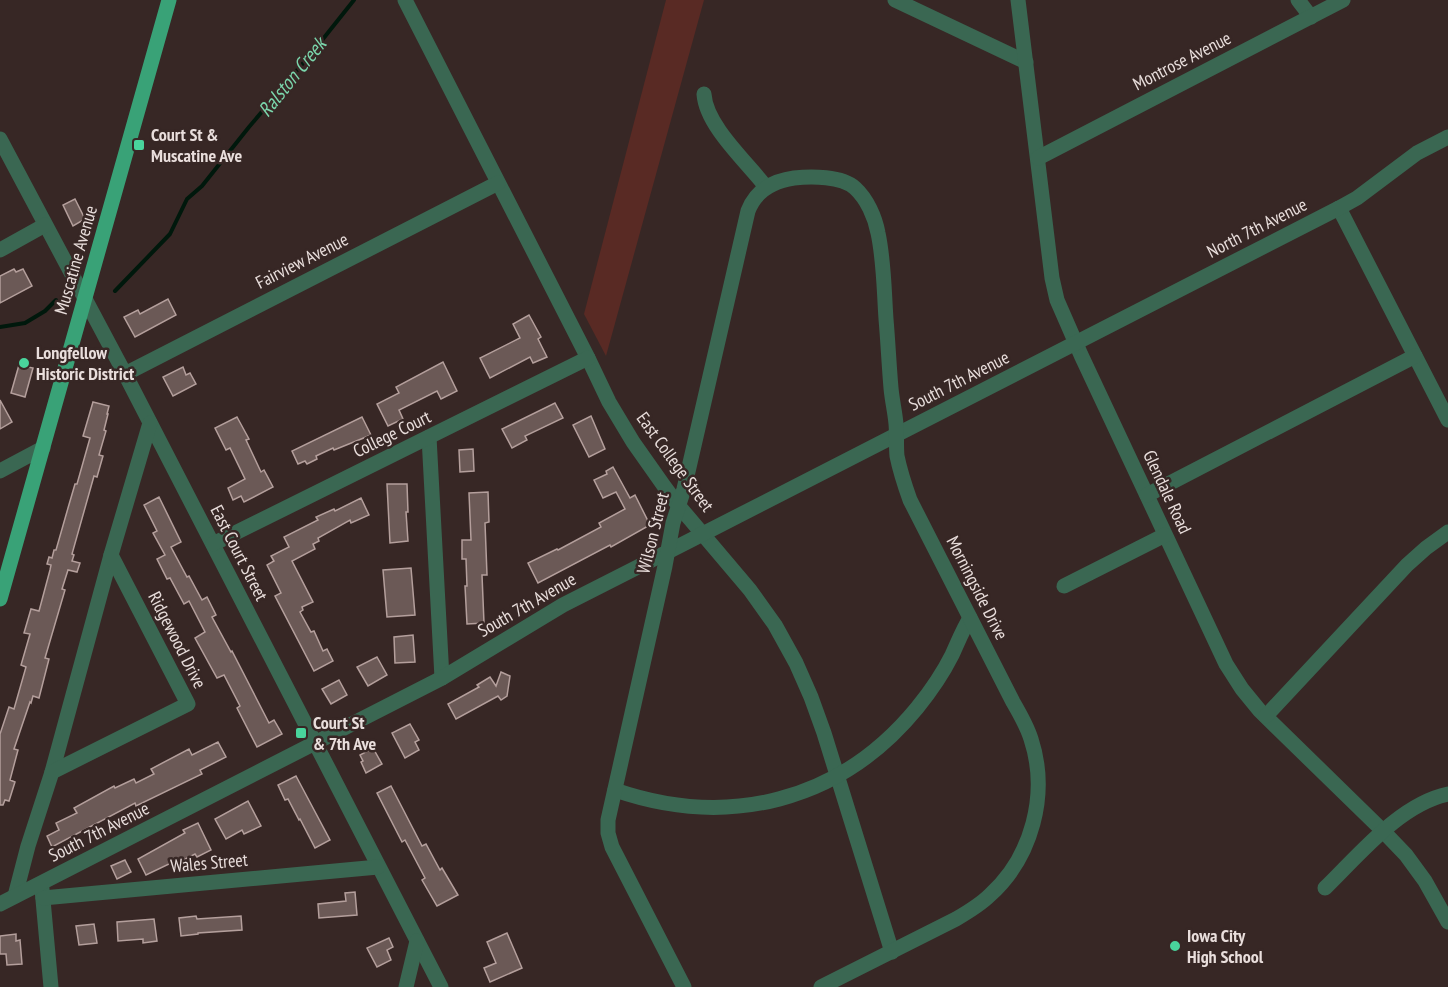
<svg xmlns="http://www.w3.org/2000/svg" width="1448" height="987" font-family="'PT Sans Narrow',sans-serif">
<rect width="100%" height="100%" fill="#372725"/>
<!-- green -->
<path fill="#592a24" d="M666 0H704L606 356 584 314Z"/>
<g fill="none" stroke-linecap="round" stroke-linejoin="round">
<!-- stream -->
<g stroke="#00180c" stroke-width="4">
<path d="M115 291 170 234 187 199 202 186 249 127 315 49 354 0"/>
<path d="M0 327 25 323 45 311 56 300"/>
</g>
</g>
<!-- building -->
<g fill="#6b5956" stroke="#b49f9c" stroke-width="1.5">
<path d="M75 199 85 219 73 226 63 205Z"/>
<path d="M14 269 16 272 23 269 32 286 0 303V276Z"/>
<path d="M168 299 176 315 135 337 124 317 138 310 140 314Z"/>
<path d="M529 315 541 337 538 339 547 357 533 363 530 357 490 378 480 358 520 338 513 324Z"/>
<path d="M443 362 457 391 441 399 437 391 399 410 403 419 388 426 377 404 399 393 396 387Z"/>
<path d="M19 365 33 368 25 397 11 393Z"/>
<path d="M183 367 186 375 190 373 196 384 173 396 163 377Z"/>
<path d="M0 400 12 422 0 429Z"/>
<path d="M93 402 109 406 107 414H108L104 430 106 431 99 455 103 456 97 477 94 476 72 554 74 555 72 561 80 563 77 572 68 570 62 589 65 590 45 658 49 659 39 698 33 696 31 703 30 702 14 749 18 750 10 780 15 782 9 801 5 800 3 805H0V734L9 707 14 709 26 667 21 665 30 634 24 633 31 609 39 611 50 570 51 565 47 564 49 557 52 558 54 550H56L68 508 75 484H77L90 438 83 436Z"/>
<path d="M555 403 563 418 525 436 527 440 512 448 502 429Z"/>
<path d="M591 416 605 449 589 457 573 425Z"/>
<path d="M237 417 249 439 246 440 261 472 264 470 273 487 244 502 241 496 233 500 228 488 245 479 230 448 226 450 215 428Z"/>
<path d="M362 417 371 435 334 450 333 448 316 456 317 459 307 464 305 461 298 464 292 451Z"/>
<path d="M473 449 474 471 460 472 459 450Z"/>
<path d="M613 467 630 498 635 495 650 525 611 547 610 545 538 583 528 563 557 549 558 550 601 527 599 523 625 509 616 492 603 498 594 480 607 474 606 471Z"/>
<path d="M387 484H407L408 512H406L408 541 390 543Z"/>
<path d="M488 492 489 522 485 523 487 575H482L484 623 467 624 465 586H467L466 559H462V540H471L469 493Z"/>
<path d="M159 497 181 542 171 547 187 577 189 576 202 600 207 597 216 615 212 617 231 652 232 651 269 723 274 720 282 734 257 747 237 708 240 706 224 675 217 678 195 638 205 632 189 601 184 604 170 578 167 579 157 559 165 555 153 533 157 531 144 505Z"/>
<path d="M361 498 369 515 351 523 350 520 318 538 319 541 313 544 315 549 292 561 313 602 302 607 303 610 300 612 311 632 314 631 323 651 327 649 333 661 314 671 275 596 281 593 267 565 274 561 271 556 289 547 284 537 318 520 316 517 334 509 335 511Z"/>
<path d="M411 568 415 615 387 617 383 570Z"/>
<path d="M413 635 415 662 395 663 394 637Z"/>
<path d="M377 657 387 675 368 686 357 667Z"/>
<path d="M501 672 510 676 507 696 501 700 498 696 456 719 448 704 479 687 477 685 490 677 496 686Z"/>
<path d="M339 680 347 695 331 704 322 689Z"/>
<path d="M410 724 419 740 415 742 419 750 405 758 392 733Z"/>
<path d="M218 742 226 757 200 770 202 774 136 806 135 803 52 847 47 836 59 830 56 823 77 813 74 808 114 786 115 788 134 779 136 783 154 774 151 769 189 749 192 755Z"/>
<path d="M373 748 382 764 366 773 361 762 363 761 360 755Z"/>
<path d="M296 776 330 840 315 848 300 819 299 820 288 799 285 800 278 785Z"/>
<path d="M391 786 422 846 426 844 440 870 442 868 458 895 437 906 422 880 425 878 405 840 402 842 377 793Z"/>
<path d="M248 801 261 826 244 834 242 830 226 839 215 819Z"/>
<path d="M198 823 211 850 197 857 195 854 174 865 173 862 146 875 138 859 185 833 183 830Z"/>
<path d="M125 860 131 872 117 879 111 866Z"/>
<path d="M355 892 357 915 319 918 318 904 346 901 345 893Z"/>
<path d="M196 916 197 919 241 916 242 930 198 933V934L181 936 179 918Z"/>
<path d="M154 919 157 941 143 943V939L118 941 117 922Z"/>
<path d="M94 924 97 943 79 945 76 926Z"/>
<path d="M507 933 522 968 490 982 484 968 496 963 487 942Z"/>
<path d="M16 934V941L20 940 22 964 7 965 6 954H0V936Z"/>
<path d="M389 938 393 947 387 950 391 960 377 967 367 948Z"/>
</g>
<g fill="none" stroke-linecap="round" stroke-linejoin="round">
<!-- minor -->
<g stroke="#3a6752" stroke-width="15">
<path d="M405 0 588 358 609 402 633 442 664 486 678 505 750 590 775 625 796 663 811 697 824 733 892 952"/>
<path d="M895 0 1026 62"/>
<path d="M1018 0 1052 278 1057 300 1081 355 1226 664 1242 689 1260 711 1383 831 1406 855 1425 881 1448 922"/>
<path d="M1298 0 1311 17"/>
<path d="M704 94C706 126 747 162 766 187"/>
<path d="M0 139 125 374 441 987"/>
<path d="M1038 158 1343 0"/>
<path d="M1339 208 1448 420"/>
<path d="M0 250 45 225"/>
<path d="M125 374 498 183"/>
<path d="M429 437 442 678"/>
<path d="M0 471 43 448"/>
<path d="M1147 495 1415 356"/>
<path d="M213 544 588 358"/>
<path d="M1064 586 1165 535"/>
<path d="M1266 716 1407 565 1426 548 1448 532"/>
<path d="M52 772 111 555"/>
<path d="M615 790C728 829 840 802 917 708 930 692 943 673 952 655 958 642 963 629 970 618"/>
<path d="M1325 888C1359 855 1400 804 1448 794"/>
<path d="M42 889 51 987"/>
<path d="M15 896 28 846 52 772 188 704 111 555 150 423"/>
<path d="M43 898 378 867"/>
<path d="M0 904 442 678 563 605 689 541 1339 208 1357 198 1417 153 1448 137"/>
<path d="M406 987 417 941"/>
<path d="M684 987 612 847 608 833V820L665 566 673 523 684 489 748 211C756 190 773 181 794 178 811 176 842 176 855 188 867 199 875 217 878 233 884 261 884 290 886 319 888 342 889 365 891 388 892 400 895 412 896 424 897 435 896 446 897 456 900 471 905 486 910 500L1013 702C1020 714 1027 726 1031 739 1049 794 1032 857 990 895 980 905 968 912 956 919L821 987"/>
</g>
<!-- major -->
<path stroke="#39a277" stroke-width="15" d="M0 599 169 0"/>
</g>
<!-- markers -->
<g fill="#49d49c" stroke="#372725" stroke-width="2">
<rect x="133" y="139" width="12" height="12" rx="3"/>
<circle cx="24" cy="363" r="6"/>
<rect x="295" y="727" width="12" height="12" rx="3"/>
<circle cx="1175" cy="946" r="6"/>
</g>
<g text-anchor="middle" stroke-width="5" stroke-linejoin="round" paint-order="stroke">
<!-- street labels -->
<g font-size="18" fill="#e9dedc" stroke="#372725">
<text transform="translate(1182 61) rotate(-27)" y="6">Montrose Avenue</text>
<text transform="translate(1257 228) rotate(-27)" y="6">North 7th Avenue</text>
<text transform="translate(76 260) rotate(-74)" y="6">Muscatine Avenue</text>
<text transform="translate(302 261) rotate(-27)" y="6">Fairview Avenue</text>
<text transform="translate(959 381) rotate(-27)" y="6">South 7th Avenue</text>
<text transform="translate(392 434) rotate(-26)" y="6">College Court</text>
<text transform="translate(675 462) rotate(54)" y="6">East College Street</text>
<text transform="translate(1167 492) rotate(65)" y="6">Glendale Road</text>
<text transform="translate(653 533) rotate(-76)" y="6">Wilson Street</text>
<text transform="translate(239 553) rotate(63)" y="6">East Court Street</text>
<text transform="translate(977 588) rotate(63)" y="6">Morningside Drive</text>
<text transform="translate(527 605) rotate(-30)" y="6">South 7th Avenue</text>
<text transform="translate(177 640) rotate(63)" y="6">Ridgewood Drive</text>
<text transform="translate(99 832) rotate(-27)" y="6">South 7th Avenue</text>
<text transform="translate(209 863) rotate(-5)" y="6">Wales Street</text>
</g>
<!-- poi labels -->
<g font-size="18" font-weight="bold" fill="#e9dedc" stroke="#372725" text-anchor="start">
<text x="151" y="141">Court St &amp;<tspan x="151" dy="21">Muscatine Ave</tspan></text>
<text x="36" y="359">Longfellow<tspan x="36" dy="21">Historic District</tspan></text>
<text x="313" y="729">Court St<tspan x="313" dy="21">&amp; 7th Ave</tspan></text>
<text x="1187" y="942">Iowa City<tspan x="1187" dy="21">High School</tspan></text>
</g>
<!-- water labels -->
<g font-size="20" font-style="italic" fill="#7bd6ac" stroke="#372725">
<text transform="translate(292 77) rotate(-51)" y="7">Ralston Creek</text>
</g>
</g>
</svg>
